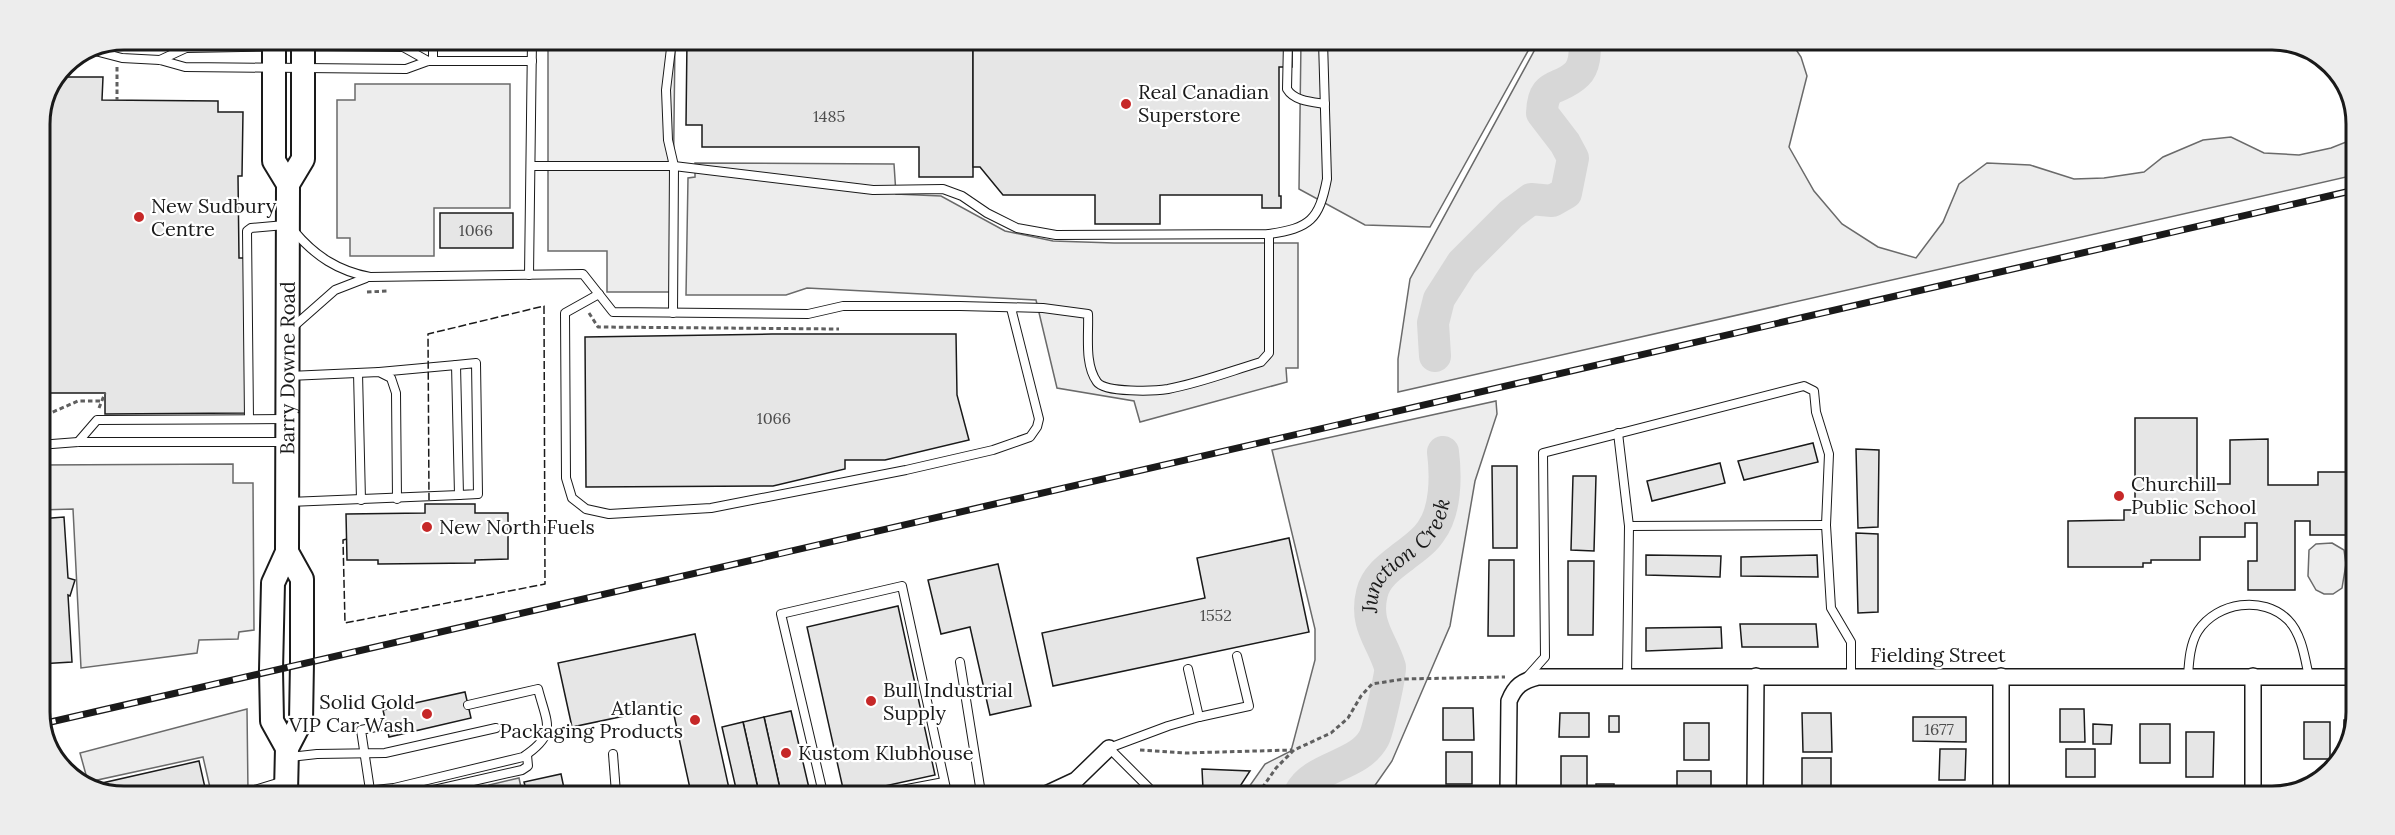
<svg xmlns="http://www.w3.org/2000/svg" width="2395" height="835" font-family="Lora,serif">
<rect width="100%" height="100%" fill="#fff"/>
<!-- built -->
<g fill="#ededed" stroke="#6a6a6a" stroke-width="1.5">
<path d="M548 40H675L672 292H607V251H548Z"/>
<path d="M1301 41 1533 42 1430 227 1365 225 1299 189Z"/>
<path d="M1539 42H1791L1801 57 1807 76 1789 147 1814 191 1842 224 1878 247 1916 258 1943 222 1959 184 1987 163 2030 165 2074 179 2104 178 2144 172 2163 157 2203 140 2231 137 2264 153 2299 155 2331 148 2356 138 2355 175 1398 392V359L1410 279Z"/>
<path d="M355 84H510V208H434V256H350V238H337V100H355Z"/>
<path d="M695 163 894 164 896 194 941 196 1005 231 1053 241 1114 243H1298V368H1286L1287 382 1140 422 1134 401 1057 388 1036 300 807 288 786 295H686L688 178 695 177Z"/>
<path d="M1496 401 1497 414 1475 481 1450 626 1392 761 1369 794H1244L1265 764 1291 751 1315 660V629L1272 450Z"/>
<path d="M233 464V483H253L254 630 239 632 238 639 199 640 197 653 81 668 73 509 39 510V465Z"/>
<path d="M2332 543 2344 550 2346 564 2342 588 2333 594H2324L2316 590 2308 576 2309 550 2316 544Z"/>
<path d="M247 709 248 792H211L203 757 88 782 80 753Z"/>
<path d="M519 778 522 792H490L489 785Z"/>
</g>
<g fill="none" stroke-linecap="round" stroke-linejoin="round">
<!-- river -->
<g stroke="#d7d7d7" stroke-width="32">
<path d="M1435 356 1433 323 1439 299 1462 263 1511 214 1531 199 1552 201 1566 193 1573 158 1565 143 1542 113C1543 80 1559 92 1577 74 1585 66 1585 53 1585 42"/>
<path id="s1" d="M1299 794C1314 765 1359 767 1374 738 1378 730 1391 674 1390 667 1382 640 1364 625 1372 593 1376 576 1391 566 1404 556 1413 549 1425 541 1431 531 1446 511 1446 476 1443 452"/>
</g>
</g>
<!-- building -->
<g fill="#e6e6e6" stroke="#1a1a1a" stroke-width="1.5">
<path d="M687 40 973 41V177H919V147H702V125H686Z"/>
<path d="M973 41H1292V67H1279V196H1281V208H1262V195H1160V224H1095V195H1003L980 167H973Z"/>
<path d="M58 77H103L102 100 218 101V112H243L242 176H238L239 258H245V413L105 414V393H39V118Z"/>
<rect x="440" y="213" width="73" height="35"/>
<path d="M772 334H956L957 395 969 440 885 460H845V469L773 486 586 487 585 337Z"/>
<path d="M2135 418H2197V484H2230V440L2268 439V485H2318V472H2353V535H2310V521H2295V590H2248V561H2257V523H2245V537H2200V560H2151V563H2143V567H2068V521L2124 520V510H2135Z"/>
<path d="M1813 443 1818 462 1744 480 1738 461Z"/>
<path d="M1856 449 1879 450 1878 527 1858 528Z"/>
<path d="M1720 463 1725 483 1652 501 1647 481Z"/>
<path d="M1492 466H1517V548H1493Z"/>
<path d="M1573 476H1596L1594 551 1571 550Z"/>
<path d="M425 504H475V513H508V559L475 560V563L378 564V560H347L346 514 425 513Z"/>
<path d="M64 517 68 578 75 580 70 596 68 595 72 662 39 664V519Z"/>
<path d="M1856 533 1878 534V612L1858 613Z"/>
<path d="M1289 538 1309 632 1053 686 1042 633 1205 598 1197 558Z"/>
<path d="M1646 555 1721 556 1720 577 1646 575Z"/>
<path d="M1817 555 1818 577 1741 576V557Z"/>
<path d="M1489 560H1514V636H1488Z"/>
<path d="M1568 561H1594L1593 635H1568Z"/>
<path d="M998 564 1031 706 990 715 970 627 941 634 928 580Z"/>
<path d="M898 606 935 775 853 793H844L807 627Z"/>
<path d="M1740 624H1816L1818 647H1742Z"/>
<path d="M1721 627 1722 648 1646 651V628Z"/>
<path d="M695 634 730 793H691L672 706 572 727 558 663Z"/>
<path d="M465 692 471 718 389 737 383 710Z"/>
<path d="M1443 708H1473L1474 740H1443Z"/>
<path d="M2060 709H2084L2085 742H2060Z"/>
<path d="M791 711 809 788 781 793 764 717Z"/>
<path d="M1560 713H1589V737H1559Z"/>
<path d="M1802 713H1831L1832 752H1803Z"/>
<rect x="1609" y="716" width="10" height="16"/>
<path d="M764 717 781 793H759L743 722Z"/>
<path d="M1913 717H1966V742L1913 741Z"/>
<path d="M2344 720H2352V739L2344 750Z"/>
<path d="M743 722 759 793H737L722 727Z"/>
<rect x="2304" y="722" width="26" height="37"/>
<rect x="1684" y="723" width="25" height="37"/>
<path d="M2093 724 2112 725 2111 744H2093Z"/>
<rect x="2140" y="724" width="30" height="39"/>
<path d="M2186 732H2214L2213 777H2186Z"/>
<path d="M1940 749H1966L1965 780H1939Z"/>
<rect x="2066" y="749" width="29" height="28"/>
<rect x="1446" y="752" width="26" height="32"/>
<rect x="1561" y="756" width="26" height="30"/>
<rect x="1802" y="758" width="29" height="37"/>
<path d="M199 761 206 792H96L89 786Z"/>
<path d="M1202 769 1250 771 1235 794H1199L1203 789Z"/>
<rect x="1677" y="771" width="34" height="24"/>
<path d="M561 774 565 793H527L524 782Z"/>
<rect x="1596" y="784" width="18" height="11"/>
<path d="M2088 786V796H2056L2055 787Z"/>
<rect x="2188" y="786" width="25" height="10"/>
<rect x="1928" y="788" width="33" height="7"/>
<rect x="1437" y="790" width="36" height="4"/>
</g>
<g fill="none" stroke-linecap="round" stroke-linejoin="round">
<defs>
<g id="lane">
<path d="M433 40V61"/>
<path d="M672 40 666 90 668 140 674 166 673 313"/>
<path d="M1288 41 1287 89C1294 101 1312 102 1325 104"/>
<path d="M95 51 122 58 160 60 185 67 406 69 428 61H532"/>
<path d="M160 60 186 48 303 46 403 47 428 61"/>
<path d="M531 166H674L873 190 943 189 962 196 987 213 1017 228 1056 235 1269 234C1310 228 1319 220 1327 179L1323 41"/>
<path d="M294 231C315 256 338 271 370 277L583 274 613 312 808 314 843 306H960L1043 308 1088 314C1089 334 1084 364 1097 382 1105 393 1155 391 1168 389 1200 383 1231 371 1261 362L1269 353V234"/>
<path d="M529 275 532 40"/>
<path d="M599 294 565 313 566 478 572 498 586 509 609 514 711 508 906 470 993 450 1030 437 1037 427 1039 419 1011 308"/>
<path d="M293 327 335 290 366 278"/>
<path d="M456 365 476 363 478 494 459 495"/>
<path d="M358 373 361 500"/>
<path d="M289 376 379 372 391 378 396 393 397 499"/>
<path d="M249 419 247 231 251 228 285 225"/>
<path d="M1618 433 1629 526 1627 676"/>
<path d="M78 442 97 420 286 419"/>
<path d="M39 445 78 442H286"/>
<path d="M289 502 459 495 456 365 379 372"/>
<path d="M1629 526 1826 525"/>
<path d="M960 662 981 793"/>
<path d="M1528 676 1545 657 1543 453 1804 386 1814 391 1816 412 1829 454 1826 525 1831 608 1851 642V676"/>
<path d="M2188 676C2189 661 2190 644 2198 631 2217 602 2263 595 2288 620 2302 634 2305 659 2309 677"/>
<path d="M1199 717 1249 706 1237 656"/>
<path d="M613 754 616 793"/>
<path d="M290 757 317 754 385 753 496 728"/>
<path d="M1076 780 1081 794"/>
<path d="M370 790 361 730 386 725"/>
<path d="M248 792 284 781"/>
<path d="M356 792 394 788 523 757C558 734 547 724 538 689L468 705"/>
<path d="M425 792 522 770 528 766 527 755"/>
<path d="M823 793 781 614 902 586 947 793"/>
<path d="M886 793 944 782"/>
<path d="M1155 794 1109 748 1168 726 1199 717 1188 669"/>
</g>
<g id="street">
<path d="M1046 794 1076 780 1109 748"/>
<path d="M1508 794 1509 701C1515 686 1522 681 1538 677H2352"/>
<path d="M1755 795 1756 676"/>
<path d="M2001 795V676"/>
<path d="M2253 796V676"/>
</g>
<g id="secondary">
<path d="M274 39V161L288 184"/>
<path id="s2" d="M287 748 272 721 271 670 273 583 287 552 288 184 303 159V39"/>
<path d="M286 792 287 748 301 721 302 662V579L287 552"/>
</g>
</defs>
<!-- lane casing -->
<use href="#lane" stroke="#1a1a1a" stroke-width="10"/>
<!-- street casing -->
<use href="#street" stroke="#1a1a1a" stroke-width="18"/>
<!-- secondary casing -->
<use href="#secondary" stroke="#1a1a1a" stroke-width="26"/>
<!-- path -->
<g stroke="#5f5f5f" stroke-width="3" stroke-dasharray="4.5 3" stroke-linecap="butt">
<path d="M117 67V100"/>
<path d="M367 292 387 291"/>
<path d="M589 313 598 327 839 329"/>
<path d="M99 408 105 393"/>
<path d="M39 418 78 401H100"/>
<path d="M1140 750 1185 753 1292 750"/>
<path d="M1258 794 1276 768 1294 750 1331 733 1348 718 1361 696 1372 684 1404 679 1505 677"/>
</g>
<!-- lane -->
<use href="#lane" stroke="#fff" stroke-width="8"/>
<!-- street -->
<use href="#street" stroke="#fff" stroke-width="15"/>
<!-- secondary -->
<use href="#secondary" stroke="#fff" stroke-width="22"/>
<defs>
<path id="rail" d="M42 724 2355 190"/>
</defs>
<!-- rail casing -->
<use href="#rail" stroke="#1a1a1a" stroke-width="7"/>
<!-- rail -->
<use href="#rail" stroke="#fff" stroke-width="4.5" stroke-dasharray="14" stroke-linecap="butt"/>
<!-- fence -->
<path stroke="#1a1a1a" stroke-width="1.5" stroke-dasharray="8 3" stroke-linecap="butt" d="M347 539 343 540 345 623 545 584 544 306 428 334 429 500"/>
</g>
<!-- markers -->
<g fill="#c62828" stroke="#fff" stroke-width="2">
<circle cx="1126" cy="104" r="6"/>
<circle cx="139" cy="217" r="6"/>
<circle cx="2119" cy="496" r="6"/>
<circle cx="427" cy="527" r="6"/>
<circle cx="871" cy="701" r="6"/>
<circle cx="427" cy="714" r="6"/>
<circle cx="695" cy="720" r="6"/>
<circle cx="786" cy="753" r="6"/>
</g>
<g text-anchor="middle" stroke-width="4.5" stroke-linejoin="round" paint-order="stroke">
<!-- number labels -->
<g font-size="16" fill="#4d4d4d">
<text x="829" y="122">1485</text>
<text x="476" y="236">1066</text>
<text x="774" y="424">1066</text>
<text x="1216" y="621">1552</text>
<text x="1939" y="735">1677</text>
</g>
<!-- poi labels -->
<g font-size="20" fill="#1a1a1a" stroke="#fff" text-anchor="start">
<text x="1138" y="99">Real Canadian<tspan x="1138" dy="23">Superstore</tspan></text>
<text x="151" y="213">New Sudbury<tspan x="151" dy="23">Centre</tspan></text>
<text x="2131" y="491">Churchill<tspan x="2131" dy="23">Public School</tspan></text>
<text x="439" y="534">New North Fuels</text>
<text x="883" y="697">Bull Industrial<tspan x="883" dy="23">Supply</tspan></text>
<text x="415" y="709" text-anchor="end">Solid Gold<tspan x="415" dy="23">VIP Car Wash</tspan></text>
<text x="683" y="715" text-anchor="end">Atlantic<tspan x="683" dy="23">Packaging Products</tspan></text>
<text x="798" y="760">Kustom Klubhouse</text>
</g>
<!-- street labels -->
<g font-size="20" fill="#1a1a1a" stroke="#fff">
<text dy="7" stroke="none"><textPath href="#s2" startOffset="387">Barry Downe Road</textPath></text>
<text x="1938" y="662">Fielding Street</text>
</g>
<!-- water labels -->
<g font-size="21" font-style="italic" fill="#1a1a1a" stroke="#fff">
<text dy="7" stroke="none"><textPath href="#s1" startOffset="297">Junction Creek</textPath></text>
</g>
</g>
<!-- crop -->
<path d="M0 0H2395V835H0ZM124 50H2272A74 74 0 0 1 2346 124V712A74 74 0 0 1 2272 786H124A74 74 0 0 1 50 712V124A74 74 0 0 1 124 50Z" fill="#ededed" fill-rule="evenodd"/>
<path fill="none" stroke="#1a1a1a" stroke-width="3" d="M124 50H2272A74 74 0 0 1 2346 124V712A74 74 0 0 1 2272 786H124A74 74 0 0 1 50 712V124A74 74 0 0 1 124 50Z"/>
</svg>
